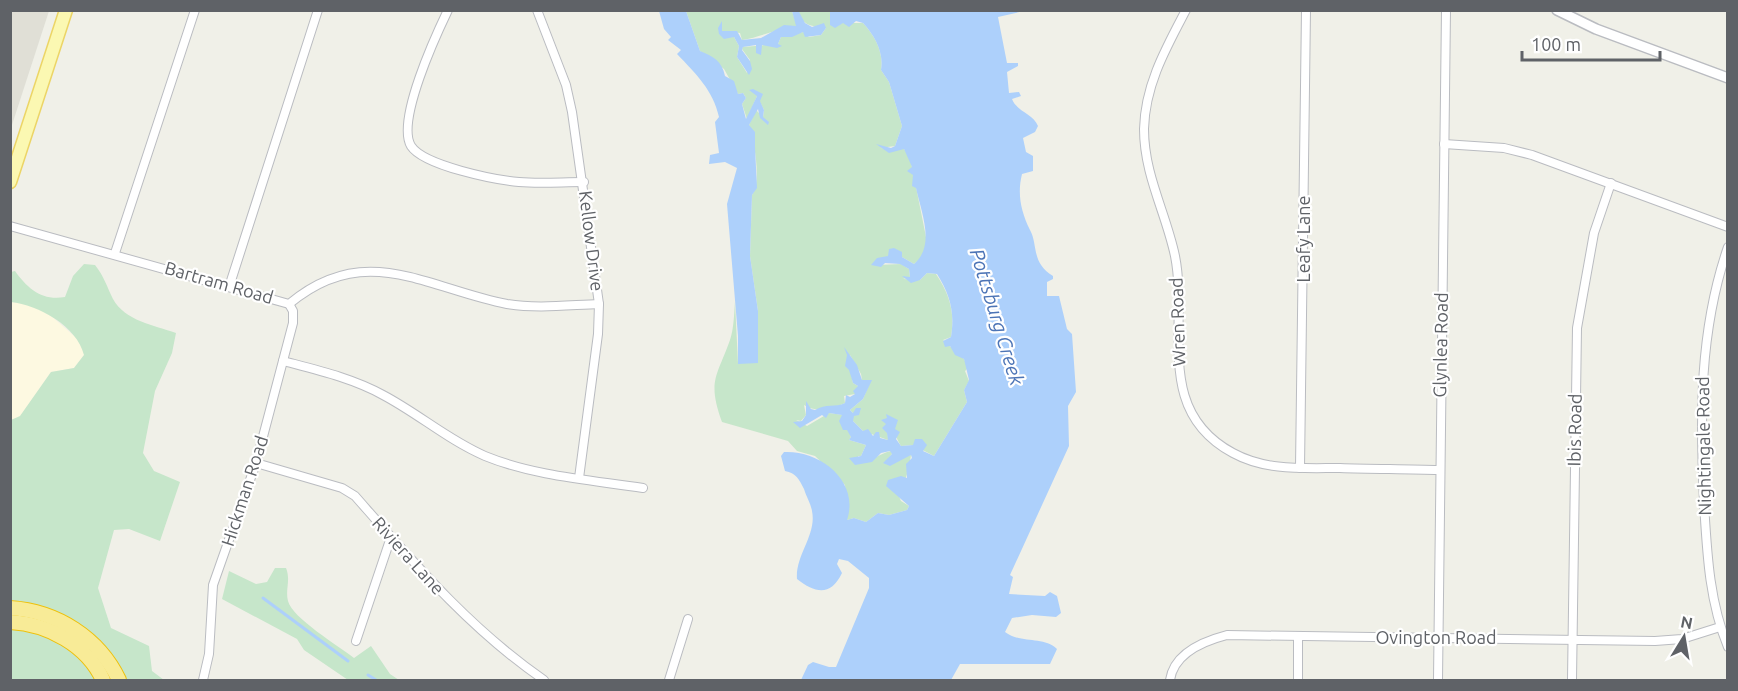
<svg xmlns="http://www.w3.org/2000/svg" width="1738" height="691" font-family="Ubuntu,sans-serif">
<rect width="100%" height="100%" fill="#f0f0e8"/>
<!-- commercial -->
<path fill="#fdf9e1" d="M11 302 28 304 49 314 81 342 84 355 74 368 51 372 20 417 11 420Z"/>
<!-- education -->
<path fill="#e0dfd6" d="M11 10 49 11 11 128 10 11Z"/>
<!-- green -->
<g fill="#c6e6ca">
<path d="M686 11H792L797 26C776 29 761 37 742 40L740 33 722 31V22L719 34 734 37 739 46 737 57 747 73 750 60 742 49 743 47 778 44 781 37 803 32 809 37 821 35 826 28C813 27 801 25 798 11H830V24L835 27 842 23H863C875 36 884 53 881 70L889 82 902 126 895 146 880 148 904 149 910 157 927 242 924 256 914 264 902 257 888 256 877 265 901 264 909 269 910 277 903 279 920 280 927 273 936 274C950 295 955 312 951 337L943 340 964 359 968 368 965 371 969 381 964 390 967 402 934 456 913 445 901 446C895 437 894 427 887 418L888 440 863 431 853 421V413L850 410 863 399 871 380H862L861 374 850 355H847L853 383 858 386 855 394 844 396 845 403C833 409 816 413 804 405L806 415 801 421 796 420 807 426 829 413 843 415 851 437 849 440 866 445 861 456H858V463C872 462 878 454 891 451L892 454 888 459 911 455C909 469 906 481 898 494L901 501 909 506 907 510 889 515 878 513 866 522 854 518 847 520 845 485 815 456 797 451 788 441 722 422C707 380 717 377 730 340 734 328 734 314 735 302L738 363H758V311L750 256 752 195C762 181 754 141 749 125L756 110 763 117 764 110 757 96 747 119 742 104 746 98 743 93 738 94 724 69 700 51Z"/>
<path d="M84 264 95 265C104 276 107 287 113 299 125 321 154 325 176 333L172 353 155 391 143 453 154 471 180 482 160 541 129 529 114 530 98 588 111 628 149 646 152 671 164 680H125C107 630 60 609 11 600V420L20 416 51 372 74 368 84 355C77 326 38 305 11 302V272L15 271C28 289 42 301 65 297L73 276Z"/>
<path d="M275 568H286C291 580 285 590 288 601 292 618 339 646 354 658L371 646 390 674 399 680H348L304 650 297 639 222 599 229 571 256 584 267 582Z"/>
<path d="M10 626C57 637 69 642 98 680H11Z"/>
</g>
<!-- water -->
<g fill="#add0fb">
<path d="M798 10 805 23 812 27 824 23 826 28 821 35 805 37 803 32 792 37H781L778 44 782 46 777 48 762 45 761 55 756 53V45L743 47 742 50 750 61 752 69 749 75 737 57 739 46 734 37 724 39 719 34 718 28 722 21V31H737L742 40 761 38 784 25 796 26 792 11Z"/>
<path d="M659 11H686L700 51C713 56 722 61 725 76L734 81 738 94 743 93 746 98 742 104 746 119 757 96 749 90 753 89 763 94 760 101 764 110 763 117 769 122 768 125 760 118 758 109 749 125 755 132V147L757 188 752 195 750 256 758 311V363L738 364V336L727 204 737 168 725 162 709 164 710 155 719 153 715 122 719 117C713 90 696 74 677 54L681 50 668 40 671 37 664 29Z"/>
<path d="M830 11H1024L998 17 1007 63H1018V66L1007 72 1009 93 1019 92 1021 96 1012 99C1017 112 1033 113 1038 126L1035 132 1023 138 1026 152 1033 156V171L1022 174C1017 194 1021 212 1030 230 1038 244 1031 263 1053 276V279L1047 282V296H1059L1067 329 1072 334 1076 392 1068 406 1069 446 1010 575 1013 577 1009 594 1045 596 1050 592 1057 596 1061 613 1056 617 1032 615 1012 618 1005 632C1021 644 1043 636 1057 649L1050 664H960L951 680H801L808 665 813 662 829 667H836L869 588V578L848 561 839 559 837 564 842 573C831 596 816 594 797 579 795 555 817 535 812 511 811 504 806 496 804 489 799 479 796 473 785 471L781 456 784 452C820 450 860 481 847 520L854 518 866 522 878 513 889 515 907 510 909 506 886 486 888 480 901 476 907 478 906 464 912 458 911 455 890 466 883 463 892 454 890 451 881 453 872 462 855 465 849 458 861 456 866 445 849 440 851 437 847 430H843L839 421 842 415 829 413 826 418 822 415 800 428 793 422 802 421 806 415V401L811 409 815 410C826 403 835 408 845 403L846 395 850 397 855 394 853 391 858 386 853 383 849 370 845 366 847 355 844 347 857 365 862 380H872L863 399 850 410 853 413 856 408H861L859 415 854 416 853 421 863 431 868 429 873 436 876 432H879L880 438 888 440 887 433 882 428 886 424 881 420 887 418 886 414 898 420 895 429 900 432 896 439 901 446 913 445 915 439H922L927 445 923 451 934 456 967 402 964 390 969 380 964 359 955 355 950 346 945 347 943 341 951 337C955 312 950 295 937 274L927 273 920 280 911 283 902 276 910 277 909 269 900 264 885 263 881 267 871 265 877 258 888 256 889 249 894 248 902 252V257L914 264C936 245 921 212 916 188L912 186 913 175 907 171 912 167 904 149 889 153 876 144 891 148 895 146 902 126 889 82 881 70C884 53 875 36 863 23L856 21 849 27 843 23 835 28 830 25Z"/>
</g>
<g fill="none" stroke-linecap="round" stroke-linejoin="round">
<!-- stream -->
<g stroke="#add0fb" stroke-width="3">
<path d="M263 598 348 661"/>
<path d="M368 675 376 680"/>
</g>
<defs>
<g id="minor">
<path d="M448 10C436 35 396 121 411 146 424 166 496 180 519 182 540 184 562 182 584 182"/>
<path d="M537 10 566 85 572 112 599 304 598 334 579 478"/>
<path d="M1186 10C1166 48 1145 85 1144 129 1144 175 1166 213 1175 256 1189 327 1153 410 1233 453 1266 471 1303 468 1340 468 1373 469 1406 469 1439 470"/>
<path d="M1444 144 1504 148 1532 155 1728 227"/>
<path d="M10 226 289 304C365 240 426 288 507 304 537 309 569 305 599 304"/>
<path d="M1728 247C1699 331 1700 415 1704 503 1707 552 1709 601 1728 647"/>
<path d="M115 253 195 10"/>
<path d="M229 287 318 10"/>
<path d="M283 361C317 370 352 378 383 395 419 414 448 440 485 456 534 476 591 480 643 488"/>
<path d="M256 463 342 488 355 496C414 563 470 629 544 680"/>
<path d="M1300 468 1306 10"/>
<path d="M356 641 391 537"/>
<path d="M203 680 209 654 213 585 256 463 293 323V311L289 304"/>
<path d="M669 680 688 619"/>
<path d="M1170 680C1174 653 1204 641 1227 635L1655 641 1682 639 1720 627"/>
<path d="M1298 680V637"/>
<path d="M1438 680 1446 10"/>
<path d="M1572 680 1577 328 1594 233 1611 183"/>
</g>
<path id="tertiary" d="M1557 10 1596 29 1728 78"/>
<path id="primary" d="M10 182 66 10"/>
<g id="motorway">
<path d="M10 608C57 611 99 638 119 680"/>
<path d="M10 622C48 624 87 645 103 680"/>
</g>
</defs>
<!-- minor casing -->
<use href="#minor" stroke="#babcc1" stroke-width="10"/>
<!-- tertiary casing -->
<use href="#tertiary" stroke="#babcc1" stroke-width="12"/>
<!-- primary casing -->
<use href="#primary" stroke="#ecd566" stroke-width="15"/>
<!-- motorway casing -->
<use href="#motorway" stroke="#eec10b" stroke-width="16"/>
<!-- minor -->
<use href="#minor" stroke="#fff" stroke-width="8"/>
<!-- tertiary -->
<use href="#tertiary" stroke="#fff" stroke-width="9"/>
<!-- primary -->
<use href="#primary" stroke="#fbf8b2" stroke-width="12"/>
<!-- motorway -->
<use href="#motorway" stroke="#f8eb97" stroke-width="14"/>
</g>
<g text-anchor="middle" stroke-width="4.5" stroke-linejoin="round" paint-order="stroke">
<!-- street labels -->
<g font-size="18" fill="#5f6267" stroke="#fff">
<text transform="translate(1304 239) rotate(-90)" y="6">Leafy Lane</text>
<text transform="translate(591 241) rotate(83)" y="6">Kellow Drive</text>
<text transform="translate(219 283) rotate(16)" y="6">Bartram Road</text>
<text transform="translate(1178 322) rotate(-92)" y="6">Wren Road</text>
<text transform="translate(1441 345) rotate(-89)" y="6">Glynlea Road</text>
<text transform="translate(1575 430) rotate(-89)" y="6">Ibis Road</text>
<text transform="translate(1704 446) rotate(-91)" y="6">Nightingale Road</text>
<text transform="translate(245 491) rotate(-72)" y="6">Hickman Road</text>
<text transform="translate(408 556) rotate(48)" y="6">Riviera Lane</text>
<text x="1436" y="644">Ovington Road</text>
</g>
<!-- water labels -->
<g font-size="20" font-style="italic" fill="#4c74b6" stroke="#fff">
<text transform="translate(997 317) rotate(73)" y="7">Pottsburg Creek</text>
</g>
</g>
<!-- border -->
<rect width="1738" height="691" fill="none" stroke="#5f6267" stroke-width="24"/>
<!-- north arrow -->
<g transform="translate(1684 637) rotate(11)" stroke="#ffffff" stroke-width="4.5" paint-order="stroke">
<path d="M0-4.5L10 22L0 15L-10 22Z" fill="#5f6267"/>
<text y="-9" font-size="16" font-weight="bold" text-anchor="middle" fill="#5f6267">N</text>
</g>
<!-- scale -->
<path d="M1522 51v9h138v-9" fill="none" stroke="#5f6267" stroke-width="3"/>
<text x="1531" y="51" font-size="18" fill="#5f6267" stroke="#ffffff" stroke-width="4.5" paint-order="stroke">100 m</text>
</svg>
